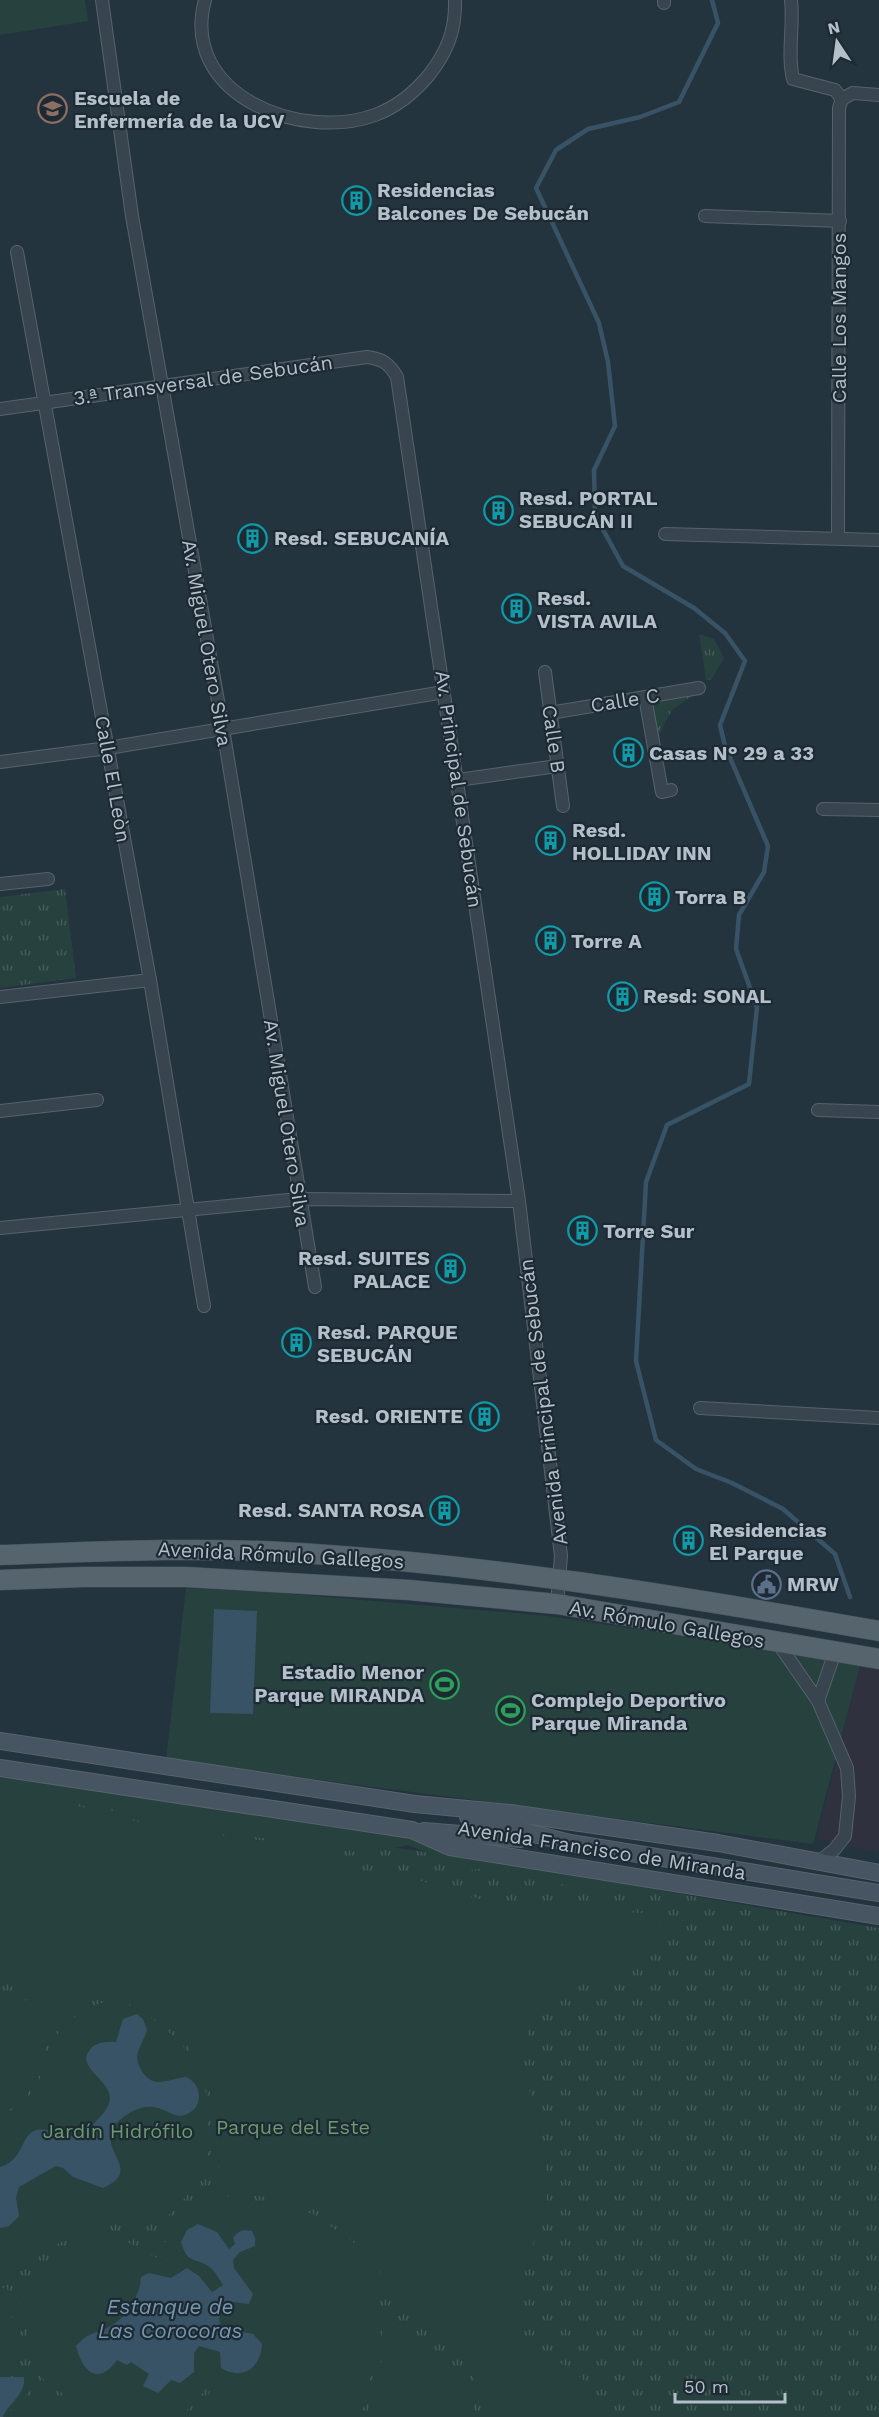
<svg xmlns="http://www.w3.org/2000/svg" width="879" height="2417" font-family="'Work Sans',sans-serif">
<defs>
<pattern id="park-tufts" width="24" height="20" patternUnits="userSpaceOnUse" patternTransform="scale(1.5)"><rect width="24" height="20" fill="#27413f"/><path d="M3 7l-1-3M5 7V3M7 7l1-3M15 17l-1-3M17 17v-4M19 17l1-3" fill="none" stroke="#445b59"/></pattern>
</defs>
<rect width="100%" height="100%" fill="#24343e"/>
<!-- medical -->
<path fill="#30313f" d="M861 1662 879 1667V1845L877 1852 817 1839Z"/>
<!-- park -->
<g fill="url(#park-tufts)">
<path d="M699 634 714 639 724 658 711 680H706Z"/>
<path d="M696 693 672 710 658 736 652 702Z"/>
<path d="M65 889 76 978 0 988V897Z"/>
<path d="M0 1783 282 1832 482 1860 879 1928V2417H0Z"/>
</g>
<!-- garden -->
<g fill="#27413f">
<path d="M0 0H85L88 21 0 35Z"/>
<path d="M186 1588 268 1592 548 1616 861 1662 813 1844 166 1760Z"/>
<path d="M0 1775 87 1787 235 1812 526 1850 767 1889 710 1896 674 1889 625 1891 576 1888 496 1867 469 1870 408 1845 364 1854 335 1847 159 1825 108 1808 62 1800 3 1794 0 1797Z"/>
<path d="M4 1798 63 1802 157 1827 335 1850 363 1872 402 1875 486 1901H510L650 1914 663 1930 643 1960 612 1974 577 1983 545 1999 519 2050 544 2147 547 2197 525 2272 517 2309 524 2336 585 2381 593 2398 594 2417H495L466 2364 452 2345 383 2290 379 2254 313 2207 250 2194 219 2175 218 2127 207 2080 181 2035 124 2001 68 1999 75 2013C70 2018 62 2023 57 2028 32 2057 44 2099 0 2114V2001L67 1999 15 1988 0 1980V1801Z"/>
<path d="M101 2003C108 2003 117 2002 124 2004 152 2012 198 2053 204 2082 210 2112 208 2143 207 2174L167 2217 142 2223 110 2221 84 2232 57 2244 0 2284V2124C8 2119 18 2115 24 2109 36 2097 39 2082 43 2066 52 2033 70 2015 101 2003Z"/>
<path d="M208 2185 232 2199 313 2214 374 2257 378 2284 376 2354 361 2417H214L207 2398 218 2375 223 2344 219 2346 212 2381 192 2406 177 2417H80L58 2388 44 2380 34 2362 20 2299 24 2288 44 2265 64 2249 82 2238 107 2231 190 2276 160 2252 176 2221Z"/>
<path d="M7 2287 19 2359 7 2379 0 2380V2289Z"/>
<path d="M382 2307 438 2353 479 2417H366L382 2359Z"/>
<path d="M25 2380 35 2386 10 2411 8 2417H0V2383Z"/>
<path d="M37 2390 53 2401 66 2417H15Z"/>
</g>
<!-- water -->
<g fill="#385365">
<path d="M214 1609 257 1611 253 1714 210 1713Z"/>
<path d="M137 2014 143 2019 147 2030C145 2038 140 2045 138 2052 134 2063 145 2081 157 2082 166 2082 177 2078 186 2077 192 2080 196 2084 198 2090 200 2097 199 2103 195 2108 179 2125 170 2109 153 2107 146 2106 138 2108 131 2112 77 2144 152 2167 103 2188L73 2177 63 2168 56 2166 19 2187 16 2198 19 2216 9 2226 0 2228V2167C25 2160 20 2134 37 2130 51 2127 62 2140 82 2135 90 2132 92 2125 98 2119 130 2088 87 2079 86 2057 91 2043 102 2041 116 2042L123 2019Z"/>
<path d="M198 2224 217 2232 229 2249 235 2244 233 2238C238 2231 242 2229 252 2231L255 2238V2246L240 2252 233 2260 234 2268 253 2294 249 2304 233 2302 222 2308C216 2327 221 2323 230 2336H240L243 2332 253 2334 262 2344C261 2368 242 2381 221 2368L220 2352 199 2346 194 2353V2372L180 2383 171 2380 158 2393 143 2386 149 2374 131 2362 127 2365 117 2360C98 2387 82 2371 76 2346 90 2331 93 2335 109 2327 126 2318 140 2297 141 2277L149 2273 171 2278 187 2268 199 2276 212 2292 223 2285C219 2279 214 2269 208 2266 191 2256 188 2264 181 2242L187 2230Z"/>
<path d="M0 2377H24C26 2395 9 2402 3 2417H0Z"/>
</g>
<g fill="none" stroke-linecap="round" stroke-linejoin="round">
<!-- stream -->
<path stroke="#385365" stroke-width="4.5" d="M712 0 718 23 679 102 640 117 588 129 556 150 536 188 599 323 608 362 615 426 594 470 595 515 623 566 694 608 725 633 745 661 720 725 725 746 768 846 764 872 739 915 736 949 757 1007 749 1084 667 1125 646 1182 636 1361 656 1440 696 1469 732 1483 783 1509 835 1554 850 1597"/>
<defs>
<g id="minor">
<path d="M102 0 132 216 223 729 315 1287"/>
<path d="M205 0C179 95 301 142 375 115 397 107 414 93 429 75 447 52 456 30 455 0"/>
<path d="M791 0C794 26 787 54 793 79L835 90 842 99"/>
<path d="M664 3V0"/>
<path d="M842 99 853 93 879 95"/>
<path d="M705 216 840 221"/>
<path d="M17 252 150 980 204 1306"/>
<path d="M0 409 367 357C382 359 389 363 397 377L519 1201 561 1556 557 1604"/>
<path d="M665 534 879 540"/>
<path d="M838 538 839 108 842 99"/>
<path d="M545 672 563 806"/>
<path d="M645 697 662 792 671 790"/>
<path d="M550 713 699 688"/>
<path d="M0 762 108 748 444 692"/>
<path d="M458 780 557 766"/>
<path d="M823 809 879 810"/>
<path d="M0 884 48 879"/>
<path d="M0 997 150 980"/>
<path d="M818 1110 879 1112"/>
<path d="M0 1111 97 1100"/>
<path d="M0 1228 299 1199 519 1201"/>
<path d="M700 1408 879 1418"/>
<path d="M778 1643 818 1701 847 1768 849 1796 845 1836 834 1850 820 1861"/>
<path d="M818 1701 835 1652"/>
</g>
<g id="secondary">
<path d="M0 1741 415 1804 510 1813 629 1830 718 1843 879 1873"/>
<path d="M0 1768 412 1830 450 1847 879 1916"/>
<path d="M468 1817 570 1843 879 1893"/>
<path d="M424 1831 521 1839"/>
</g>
<g id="primary">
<path d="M0 1555C94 1552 187 1547 281 1552 482 1563 681 1596 879 1631"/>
<path d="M0 1580 83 1577H186L409 1590 557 1604 879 1659"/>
</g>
</defs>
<!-- minor casing -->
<use href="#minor" stroke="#56636c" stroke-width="14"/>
<!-- secondary casing -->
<use href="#secondary" stroke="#56636c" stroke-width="18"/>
<!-- primary casing -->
<use href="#primary" stroke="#44515a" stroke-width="21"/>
<!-- minor -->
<use href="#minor" stroke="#38454e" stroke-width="12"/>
<!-- secondary -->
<use href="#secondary" stroke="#465561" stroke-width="16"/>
<!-- primary -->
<use href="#primary" stroke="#56646e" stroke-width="20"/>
</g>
<!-- icons -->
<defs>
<symbol id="university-ring" viewBox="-11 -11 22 22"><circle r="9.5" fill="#1d2a33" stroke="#8d6e63" stroke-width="1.5"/><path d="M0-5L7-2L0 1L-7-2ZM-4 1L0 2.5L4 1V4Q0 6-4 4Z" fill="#8d6e63"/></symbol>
<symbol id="building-ring" viewBox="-11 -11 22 22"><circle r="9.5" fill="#1d2a33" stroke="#0f9aa8" stroke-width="1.5"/><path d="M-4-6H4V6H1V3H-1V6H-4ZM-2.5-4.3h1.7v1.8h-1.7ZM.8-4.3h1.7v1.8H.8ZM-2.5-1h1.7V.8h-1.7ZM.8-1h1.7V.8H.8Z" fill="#0f9aa8"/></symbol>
<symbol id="civic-ring" viewBox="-11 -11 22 22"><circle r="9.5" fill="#1d2a33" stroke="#5c6f8a" stroke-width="1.5"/><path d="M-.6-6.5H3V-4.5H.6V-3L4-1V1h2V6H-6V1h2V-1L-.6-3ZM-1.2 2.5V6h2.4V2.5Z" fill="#5c6f8a"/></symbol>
<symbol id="stadium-ring" viewBox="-11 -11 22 22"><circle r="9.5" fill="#1d2a33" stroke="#2e9e5b" stroke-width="1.5"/><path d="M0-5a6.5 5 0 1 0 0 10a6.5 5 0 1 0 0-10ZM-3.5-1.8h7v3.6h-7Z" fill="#2e9e5b"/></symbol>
</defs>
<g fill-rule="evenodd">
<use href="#university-ring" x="36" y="92" width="33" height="33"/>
<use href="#building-ring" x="340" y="184" width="33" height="33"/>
<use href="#building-ring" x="482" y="494" width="33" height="33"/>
<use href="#building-ring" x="236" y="522" width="33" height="33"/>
<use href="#building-ring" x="500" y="592" width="33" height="33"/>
<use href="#building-ring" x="612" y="736" width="33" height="33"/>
<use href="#building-ring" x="534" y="824" width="33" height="33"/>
<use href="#building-ring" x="638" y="880" width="33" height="33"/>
<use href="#building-ring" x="534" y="924" width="33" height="33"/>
<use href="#building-ring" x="606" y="980" width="33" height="33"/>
<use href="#building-ring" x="566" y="1214" width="33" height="33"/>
<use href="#building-ring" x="434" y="1252" width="33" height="33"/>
<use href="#building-ring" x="280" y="1326" width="33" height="33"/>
<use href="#building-ring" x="468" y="1400" width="33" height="33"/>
<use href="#building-ring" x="428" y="1494" width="33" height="33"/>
<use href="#building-ring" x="672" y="1524" width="33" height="33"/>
<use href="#civic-ring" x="750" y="1568" width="33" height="33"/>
<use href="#stadium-ring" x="428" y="1668" width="33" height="33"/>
<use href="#stadium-ring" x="494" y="1694" width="33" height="33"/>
</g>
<g text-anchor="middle" stroke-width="4.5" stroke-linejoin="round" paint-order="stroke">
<!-- poi labels -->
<g font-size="20" font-weight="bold" fill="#b4c0c9" stroke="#1d2a33" text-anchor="start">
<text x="74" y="105">Escuela de<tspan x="74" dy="23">Enfermería de la UCV</tspan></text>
<text x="377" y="197">Residencias<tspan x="377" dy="23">Balcones De Sebucán</tspan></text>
<text x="519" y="505">Resd. PORTAL<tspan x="519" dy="23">SEBUCÁN II</tspan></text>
<text x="274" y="545">Resd. SEBUCANÍA</text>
<text x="537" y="605">Resd.<tspan x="537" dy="23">VISTA AVILA</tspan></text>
<text x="649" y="760">Casas N° 29 a 33</text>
<text x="572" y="837">Resd.<tspan x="572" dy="23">HOLLIDAY INN</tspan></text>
<text x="675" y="904">Torra B</text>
<text x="571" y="948">Torre A</text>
<text x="643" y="1003">Resd: SONAL</text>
<text x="603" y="1238">Torre Sur</text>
<text x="430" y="1265" text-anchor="end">Resd. SUITES<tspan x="430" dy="23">PALACE</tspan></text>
<text x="317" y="1339">Resd. PARQUE<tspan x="317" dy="23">SEBUCÁN</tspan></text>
<text x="463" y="1423" text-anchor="end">Resd. ORIENTE</text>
<text x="424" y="1517" text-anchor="end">Resd. SANTA ROSA</text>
<text x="709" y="1537">Residencias<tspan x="709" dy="23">El Parque</tspan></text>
<text x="787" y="1591">MRW</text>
<text x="424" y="1679" text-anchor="end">Estadio Menor<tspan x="424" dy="23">Parque MIRANDA</tspan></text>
<text x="531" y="1707">Complejo Deportivo<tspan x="531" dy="23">Parque Miranda</tspan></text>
</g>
<!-- street labels -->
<g font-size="20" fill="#b4c0c9" stroke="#1d2a33">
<text transform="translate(839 318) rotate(-90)" y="7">Calle Los Mangos</text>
<text transform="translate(203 380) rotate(-8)" y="7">3.ª Transversal de Sebucán</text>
<text transform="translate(207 643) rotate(80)" y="7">Av. Miguel Otero Silva</text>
<text transform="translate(625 700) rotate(-9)" y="7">Calle C</text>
<text transform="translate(554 739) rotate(82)" y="7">Calle B</text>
<text transform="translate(113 779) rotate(80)" y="7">Calle El Leòn</text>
<text transform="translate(459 789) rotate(82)" y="7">Av. Principal de Sebucán</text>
<text transform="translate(287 1123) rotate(81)" y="7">Av. Miguel Otero Silva</text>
<text transform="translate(543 1402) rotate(-97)" y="7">Avenida Principal de Sebucán</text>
<text transform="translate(281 1555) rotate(3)" y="7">Avenida Rómulo Gallegos</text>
<text transform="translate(667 1624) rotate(10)" y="7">Av. Rómulo Gallegos</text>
<text transform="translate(602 1850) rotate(9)" y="7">Avenida Francisco de Miranda</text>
</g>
<!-- park labels -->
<g font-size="20" fill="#6c9a6e" stroke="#1d2a33">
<text x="293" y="2134">Parque del Este</text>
<text x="118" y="2138">Jardín Hidrófilo</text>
</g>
<!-- water labels -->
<g font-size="21" font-style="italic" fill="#7596ac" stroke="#1d2a33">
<text x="170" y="2314">Estanque de<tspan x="170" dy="24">Las Corocoras</tspan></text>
</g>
</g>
<!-- north arrow -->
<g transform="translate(837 42) rotate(347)" stroke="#1d2a33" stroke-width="4.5" paint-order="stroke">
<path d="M0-4.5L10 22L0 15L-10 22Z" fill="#b4c0c9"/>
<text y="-9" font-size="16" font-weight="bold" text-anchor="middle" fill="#b4c0c9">N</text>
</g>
<!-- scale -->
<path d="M675 2393v9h110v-9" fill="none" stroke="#b4c0c9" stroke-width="3"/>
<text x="684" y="2393" font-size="18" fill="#b4c0c9" stroke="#1d2a33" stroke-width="4.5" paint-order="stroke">50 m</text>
</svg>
